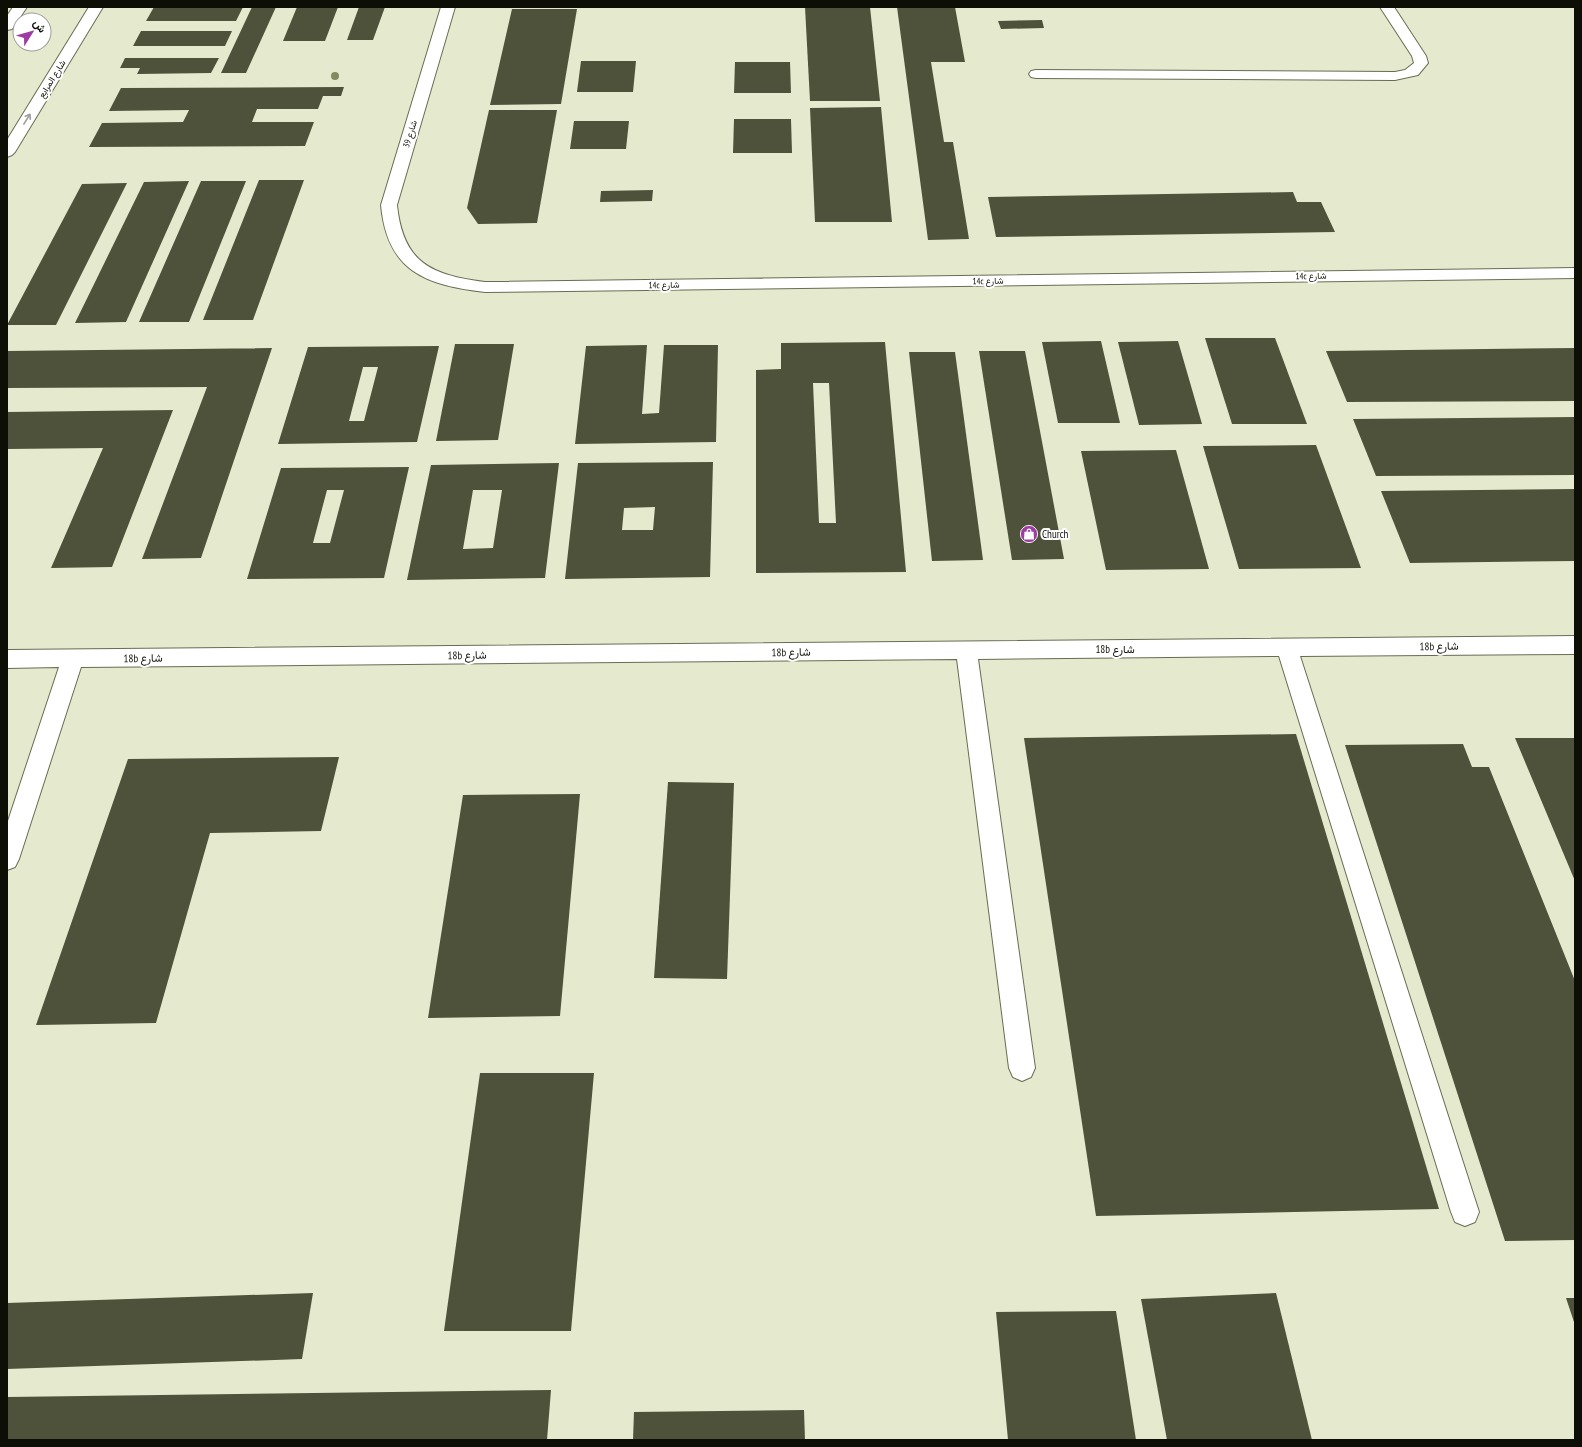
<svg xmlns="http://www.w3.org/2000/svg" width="1582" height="1447" font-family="'PT Sans Narrow',Vazirmatn,sans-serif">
<rect width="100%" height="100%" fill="#e5eace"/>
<!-- building -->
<g fill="#4e523a" fill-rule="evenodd">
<path d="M154 7H243L236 21H146Z"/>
<path d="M252 7H276L246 73H221Z"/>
<path d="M297 7H338L325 41H283Z"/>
<path d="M359 7H385L373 40H347Z"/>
<path d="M805 7H870L880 101H810Z"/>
<path d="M897 7H955L965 62H931L944 142H953L969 239 928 240Z"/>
<path d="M512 9H577L561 104 490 105Z"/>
<path d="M1042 20 1044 28 1001 29 998 21Z"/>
<path d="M141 31H232L225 46H133Z"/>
<path d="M125 58H219L211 73 137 74 140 68H120Z"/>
<path d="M581 61H636L633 92H577Z"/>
<path d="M735 62H790L791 93H734Z"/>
<path d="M344 87 341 96H323L318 109H257L252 122H314L305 146 89 147 102 123 183 122 189 110 109 111 121 88Z"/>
<path d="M881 107 892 222H815L810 108Z"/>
<path d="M489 110H557L537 223 478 224 467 208Z"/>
<path d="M734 119H791L792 153H733Z"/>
<path d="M574 121H629L626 149H570Z"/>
<path d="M259 180H304L253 320H203Z"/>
<path d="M189 181 126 322 75 323 144 182Z"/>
<path d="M201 181H246L189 322H139Z"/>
<path d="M127 183 56 325H7L82 184Z"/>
<path d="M653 190 652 201 600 202 601 191Z"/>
<path d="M1293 192 1297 202H1321L1335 232 996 237 988 197Z"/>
<path d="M1205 338H1275L1307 424H1232Z"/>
<path d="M1101 341 1120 423H1058L1042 342Z"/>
<path d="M1178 341 1202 424 1139 425 1118 342Z"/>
<path d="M885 342 906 572 756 573V370L781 369V343ZM813 383H829L836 523H819Z"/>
<path d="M455 344H514L498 440 436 441Z"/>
<path d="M647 345 642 414 659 413 664 345H718L716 442 575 444 586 346Z"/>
<path d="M439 346 417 442 278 444 308 347ZM363 367H378L364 421H349Z"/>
<path d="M272 348 201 558 142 559 207 387 7 388V351Z"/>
<path d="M1575 348V401L1347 402 1326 351Z"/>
<path d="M979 351H1025L1064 559 1012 560Z"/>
<path d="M909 352H955L983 560 932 561Z"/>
<path d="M173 410 112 567 51 568 103 448 7 449V412Z"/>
<path d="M1575 417V475L1376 476 1353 419Z"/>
<path d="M1316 445 1361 568 1239 569 1203 446Z"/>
<path d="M1176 450 1209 569 1106 570 1081 451Z"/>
<path d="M713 462 710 577 565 579 578 463ZM655 507 653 530H622L624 508Z"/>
<path d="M559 463 545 578 407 580 431 465ZM473 490H502L493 548 463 549Z"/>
<path d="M409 467 384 578 247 579 281 468ZM327 490H344L330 543H313Z"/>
<path d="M1575 489V561L1410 563 1381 491Z"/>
<path d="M1296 734 1439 1209 1096 1216 1024 738Z"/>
<path d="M1515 738H1575V881Z"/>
<path d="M1463 744 1472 767H1489L1575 981V1240L1505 1241 1345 745Z"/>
<path d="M339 757 321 831 210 833 156 1023 36 1025 128 759Z"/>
<path d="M668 782 734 783 727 979 654 978Z"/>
<path d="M580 794 560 1016 428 1018 463 795Z"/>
<path d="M480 1073H594L571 1331H444Z"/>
<path d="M313 1293 302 1359 7 1369V1303Z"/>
<path d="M1276 1293 1312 1440H1167L1141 1299Z"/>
<path d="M1566 1298H1575V1325Z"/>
<path d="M1116 1311 1136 1440H1008L996 1312Z"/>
<path d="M551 1390 547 1440H7V1397Z"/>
<path d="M804 1410 805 1440H633L634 1412Z"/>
</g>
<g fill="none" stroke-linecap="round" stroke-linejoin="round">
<defs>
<g id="service">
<path d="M441 7H455L397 205C403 263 431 275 485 282L1575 268V278L485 292C425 285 387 271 381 205Z"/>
<path d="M1380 7H1394L1426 56 1428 63 1418 75 1395 80 1036 78 1031 77 1029 74 1031 71 1036 70 1395 72 1405 70 1414 63 1412 56Z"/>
<path d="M1575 636V654L1300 656 1479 1212 1475 1222 1465 1226 1455 1222 1451 1212 1279 656 978 659 1035 1068 1031 1077 1022 1081 1013 1077 1009 1068 957 659 81 667 19 859 15 867 7 870V824L59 667 7 668V650Z"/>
</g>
<g id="secondary">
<path d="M13 7H27L12 29 7 30V16Z"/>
<path d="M89 7H103L15 152 12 155 7 157V140Z"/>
</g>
</defs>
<!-- service casing -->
<use href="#service" stroke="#686c53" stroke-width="2"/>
<!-- secondary casing -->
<use href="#secondary" stroke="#686c53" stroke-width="2"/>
<!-- service -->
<use href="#service" fill="#fff" fill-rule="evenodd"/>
<!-- secondary -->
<use href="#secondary" fill="#fff" fill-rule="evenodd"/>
</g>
<!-- trees -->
<circle fill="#84895e" cx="335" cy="76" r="4"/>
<!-- one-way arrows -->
<defs><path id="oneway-shaft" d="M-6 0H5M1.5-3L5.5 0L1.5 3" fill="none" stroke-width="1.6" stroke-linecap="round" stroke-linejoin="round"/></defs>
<use stroke="#9e9f9b" href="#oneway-shaft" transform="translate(27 119) rotate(-58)"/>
<!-- icons -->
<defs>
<symbol id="shop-disc" viewBox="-11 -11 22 22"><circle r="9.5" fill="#9d3da4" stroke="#fff"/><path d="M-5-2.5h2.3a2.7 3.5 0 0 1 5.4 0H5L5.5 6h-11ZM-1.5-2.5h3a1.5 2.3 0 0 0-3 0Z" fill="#fff"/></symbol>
</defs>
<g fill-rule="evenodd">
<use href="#shop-disc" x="1019" y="524" width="20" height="20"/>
</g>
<g text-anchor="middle" stroke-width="4" stroke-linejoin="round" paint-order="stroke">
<!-- far-street labels -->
<g font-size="9" fill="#0d0e05" stroke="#fff">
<text transform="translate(52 79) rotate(-58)" y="3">شارع المرابع</text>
<text transform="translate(410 134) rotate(-73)" y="3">شارع 39</text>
<text transform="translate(1311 276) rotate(-1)" y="3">14c شارع</text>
<text transform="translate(988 281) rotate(-1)" y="3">14c شارع</text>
<text transform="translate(664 285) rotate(-1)" y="3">14c شارع</text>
</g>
<!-- poi labels -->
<g font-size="11" fill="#0d0e05" stroke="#fff" text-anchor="start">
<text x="1042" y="538">Church</text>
</g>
<!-- street labels -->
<g font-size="11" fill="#0d0e05" stroke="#fff">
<text transform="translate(1439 646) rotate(-1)" y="4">18b شارع</text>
<text x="1115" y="653">18b شارع</text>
<text transform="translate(791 652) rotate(-1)" y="4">18b شارع</text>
<text transform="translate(467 655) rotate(-1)" y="4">18b شارع</text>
<text transform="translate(143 658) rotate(-1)" y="4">18b شارع</text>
</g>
</g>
<!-- border -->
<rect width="1582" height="1447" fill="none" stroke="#0d0e05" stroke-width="16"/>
<!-- north arrow -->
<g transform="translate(32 32) rotate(53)"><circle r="19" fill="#ffffff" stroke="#9e9f9b"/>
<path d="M0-3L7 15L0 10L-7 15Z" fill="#9d3da4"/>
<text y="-6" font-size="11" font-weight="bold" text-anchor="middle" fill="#0d0e05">ش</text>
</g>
</svg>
